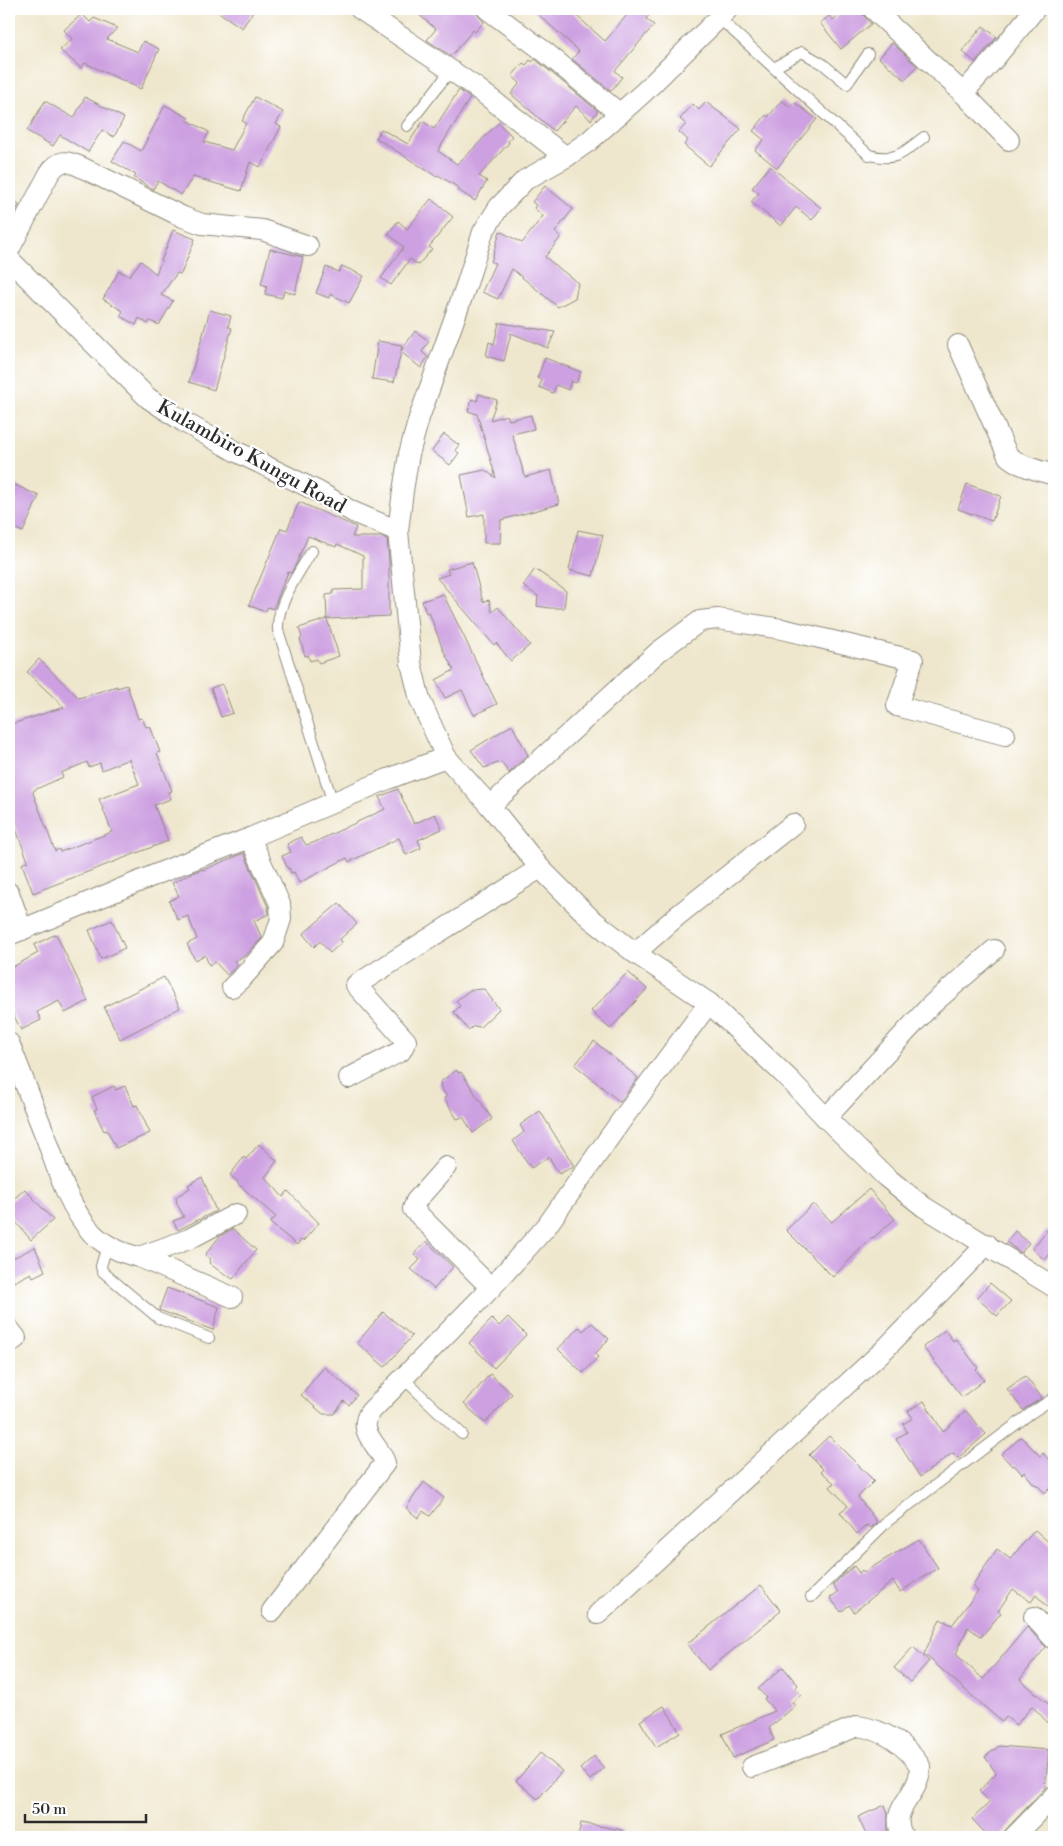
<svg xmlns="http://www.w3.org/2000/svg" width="1063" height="1846" font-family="'Libre Bodoni',serif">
<rect width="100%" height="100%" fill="#fff"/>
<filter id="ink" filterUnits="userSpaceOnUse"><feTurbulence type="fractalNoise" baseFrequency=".02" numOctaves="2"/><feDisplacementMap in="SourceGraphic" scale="10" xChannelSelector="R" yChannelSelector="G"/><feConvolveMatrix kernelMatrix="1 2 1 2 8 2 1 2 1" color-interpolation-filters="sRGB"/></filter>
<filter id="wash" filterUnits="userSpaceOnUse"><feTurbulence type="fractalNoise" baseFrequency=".0096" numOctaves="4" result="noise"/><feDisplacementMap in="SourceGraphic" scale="20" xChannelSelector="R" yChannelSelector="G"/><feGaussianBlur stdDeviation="1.12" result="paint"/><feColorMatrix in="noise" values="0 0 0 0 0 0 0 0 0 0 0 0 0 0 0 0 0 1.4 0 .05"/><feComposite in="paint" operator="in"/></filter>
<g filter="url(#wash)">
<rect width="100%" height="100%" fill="#efe7cd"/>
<g id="blocks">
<!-- building -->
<g fill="#cda0e1" fill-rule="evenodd">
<path d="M214 9H255L242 28Z"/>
<path d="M412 9H473L484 22 475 32 473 30 451 56 427 40 436 29Z"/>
<path d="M532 9H569L605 41 632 9H654L646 19 654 25 615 71 622 77 611 91 572 59 579 51Z"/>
<path d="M846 9 852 14 858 9 871 24 841 49 820 23 829 16 833 20Z"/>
<path d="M82 14 90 22 94 18 117 28 107 39 138 52 143 41 159 49 141 89 85 63 81 68 60 50 72 39 64 30Z"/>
<path d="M983 26 997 37 975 62 962 51Z"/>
<path d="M892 43 917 66 905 80 879 58Z"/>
<path d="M535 59 598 111 591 120 576 106 554 131 511 94 520 83 512 76 523 63 526 65 530 60 532 62Z"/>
<path d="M459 90 470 98 438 151 457 164 470 152 498 123 512 136 508 141 509 143 479 176 487 181 475 201 458 190 459 188 438 175 437 177 376 138 381 129 408 144 423 121 434 129Z"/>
<path d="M85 97 124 118 114 137 102 130 88 152 60 135 53 146 27 131 45 101 74 118Z"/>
<path d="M255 97 283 112 276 124 281 127 260 167 250 162 241 191 193 177 181 195 158 181 153 189 134 178 136 175 112 161 124 141 141 151 165 105 189 118 187 120 209 132 204 142 232 150 246 123 242 121Z"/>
<path d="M782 100 790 107 794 102 817 119 777 168 755 150 764 140 753 131 766 115 768 117Z"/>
<path d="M706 102 741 129 709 166 684 145 688 140 679 132 686 124 680 119 693 104 699 110Z"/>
<path d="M770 166 821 208 812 220 796 207 781 226 751 202 759 193 752 188Z"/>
<path d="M545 186 573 209 555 232 561 237 545 257 578 283 575 298 558 307 512 269 498 299 482 292 495 263 491 262 500 231 522 243 543 216 534 208 536 205 532 202Z"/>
<path d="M9 197 19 205 9 225Z"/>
<path d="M431 199 453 217 429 247 432 249 418 265 410 259 391 285 381 278 404 247 388 234 398 221 407 229Z"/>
<path d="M173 230 195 239 181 274 177 273 161 295 173 301 159 325 150 321 148 324 139 318 136 325 120 316 123 311 103 299 119 271 129 276 141 261 156 274Z"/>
<path d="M270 249 303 257 295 294 284 291 282 298 265 294 267 286 261 284Z"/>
<path d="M342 266 364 276 349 303 330 294 329 298 316 293 326 267 339 272Z"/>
<path d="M210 310 231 316 228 327 232 328 214 390 189 382Z"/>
<path d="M499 323H502L555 332 548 348 511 333 504 361 486 356 489 342 494 344Z"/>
<path d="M415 331 429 341 422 352 428 357 421 368 401 352 394 382 372 379 378 341 402 345 401 351Z"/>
<path d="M545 358 581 372 576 383 571 381 568 390 556 385 553 393 539 387 542 380 537 378Z"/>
<path d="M479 394 497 400 490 420 507 415 509 420 531 415 534 429 512 434 525 477 551 470 559 504 501 520 500 543H484V514L469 517 461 475 485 470 496 478 477 414 468 411 472 399 477 401Z"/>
<path d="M444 434 459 445 455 450 459 453 450 465 432 451Z"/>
<path d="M9 482 39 496 23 532 9 526Z"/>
<path d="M967 484 1001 496 992 521 958 509Z"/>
<path d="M299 502 356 527 352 537H382L387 539 389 562V616L327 619 339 656 319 663 317 659 310 661 308 655 305 656 300 639 302 638 299 628 327 619 326 595 333 594V590L363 589V556L337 544 336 547 308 536 297 562 291 573 288 572 273 609 268 607 265 612 249 605 281 528 287 530Z"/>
<path d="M578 530 603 535 593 576 569 570Z"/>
<path d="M472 562 483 602 489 600 492 612 498 607 530 645 511 661 496 643 494 645 437 578 449 574 447 569Z"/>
<path d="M535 569 566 591 564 608H549L537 606 538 596 523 586Z"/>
<path d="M443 594 497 704 474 715 462 690 445 698 436 680 454 670 443 650 429 612 426 613 422 601Z"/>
<path d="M39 659 79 698 117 686V688L127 685 138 719 142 718 146 727 150 726 160 752 157 753 172 791 168 792 171 799 154 805 168 841 33 893 22 864 28 861 9 811V725L64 707 27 672ZM129 759 139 784 99 799 112 832 60 852 59 849 55 851 33 793 34 790 63 777 61 773 87 762 89 767 100 763 102 770Z"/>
<path d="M222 684 233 713 221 717 211 688Z"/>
<path d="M512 725 528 755 509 773 501 762 484 768 471 750Z"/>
<path d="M398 789 414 824 435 814 442 829 418 840 421 848 406 855 399 838 349 862 347 858 299 883 294 872 291 873 289 868 288 869 282 856 291 852 287 844 301 837 306 845 313 843 385 809 379 797Z"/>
<path d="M244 853 268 907 269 914 254 921 262 938 246 955 234 961 238 965 227 975 215 962 209 965 205 955 195 960 187 944 197 939 188 916 178 920 169 901 179 896 172 883 192 873 203 869V870Z"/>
<path d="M339 903 357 924 340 939 342 942 330 953 320 941 314 947 303 934Z"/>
<path d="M112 920 125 948 101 959 89 930Z"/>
<path d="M56 934 88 1001 65 1013 59 1001 37 1012 41 1020 21 1030 9 1006V969L38 953 34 945Z"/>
<path d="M628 972 647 989 610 1029 591 1011Z"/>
<path d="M164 977 180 1008 120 1039 104 1007Z"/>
<path d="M484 989 499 1009 480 1027 474 1026 468 1030 454 1012 460 1006 456 1001 470 990Z"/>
<path d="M594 1041 638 1078 620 1102 575 1065Z"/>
<path d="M457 1070 458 1073 461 1072 492 1119 473 1133 463 1117 457 1119 444 1098 447 1097 440 1086 441 1085 440 1082Z"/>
<path d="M114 1086 116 1090 125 1086 134 1106 137 1105 150 1133 116 1148 107 1130 104 1131 94 1110 97 1109 92 1097Z"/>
<path d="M540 1111 574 1166 559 1174 549 1157 531 1168 513 1141 524 1132 520 1125Z"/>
<path d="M259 1144 277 1161 265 1177 283 1197 288 1191 319 1223 303 1241 301 1240 297 1245 270 1223 276 1217 237 1183 238 1182 230 1175 244 1157 246 1159Z"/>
<path d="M202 1177 216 1211 178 1230 173 1221 184 1217 177 1204 176 1197 190 1188 188 1185Z"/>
<path d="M25 1189 53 1220 31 1240 9 1214V1203Z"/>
<path d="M869 1189 895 1219 873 1238 872 1237 833 1277 786 1230 813 1204 832 1222Z"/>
<path d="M233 1229 256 1250 233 1279 227 1275 226 1276 209 1263 211 1259 205 1255 220 1236Z"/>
<path d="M1047 1230 1054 1236V1249L1045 1260 1032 1249Z"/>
<path d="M1015 1231 1029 1243 1021 1253 1006 1242Z"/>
<path d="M426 1241 453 1267 434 1289 411 1269 420 1260 414 1254Z"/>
<path d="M35 1247 45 1271 33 1277 31 1273 14 1282 9 1271V1260Z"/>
<path d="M990 1283 1011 1301 997 1316 977 1298Z"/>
<path d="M167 1288 219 1307 213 1330 159 1310Z"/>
<path d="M383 1312 412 1336 385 1367 357 1343Z"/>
<path d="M508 1317 526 1335 494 1368 469 1343 492 1319 499 1326Z"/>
<path d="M592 1323 609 1339 595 1354 598 1357 583 1373 558 1349 579 1327 583 1331Z"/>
<path d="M945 1330 953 1341 956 1339 978 1368 976 1370 984 1380 962 1397 923 1347Z"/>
<path d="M324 1367 357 1395 349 1405 344 1401 334 1414H323L301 1395Z"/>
<path d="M490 1374 512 1394 485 1423 464 1404Z"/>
<path d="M1025 1376 1042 1398 1023 1410 1007 1389Z"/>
<path d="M924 1401 943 1432 966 1411 986 1434 958 1458 953 1453 920 1477 896 1439 907 1432 903 1424 913 1418 908 1411Z"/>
<path d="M829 1436 874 1481 858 1497 877 1522 871 1528 867 1525 857 1534 840 1512 848 1506 830 1487 834 1483 821 1471 823 1469 809 1455Z"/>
<path d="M1021 1437 1040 1456 1043 1453 1054 1466V1484L1045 1493 1036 1484 1035 1485 1024 1472 1022 1474 1014 1465 1012 1466 1001 1454Z"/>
<path d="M424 1482 444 1498 430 1516 423 1511 418 1518 406 1508Z"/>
<path d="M1035 1530 1054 1547V1614L1036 1595 1031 1602 1013 1589 998 1611 1001 1613 981 1637 968 1627 956 1654 983 1679 1027 1627 1046 1647 1020 1679 1054 1709V1729L1032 1706 1016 1725 1006 1717 1002 1722 924 1654 940 1619 952 1625 978 1591 972 1586 997 1549 1010 1559Z"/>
<path d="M919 1539 938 1568 900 1592 893 1581 854 1612 849 1605 841 1612 830 1598 838 1592 833 1585 842 1576 854 1566 859 1573 862 1570 864 1572Z"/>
<path d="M761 1585 781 1611 708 1670 687 1644Z"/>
<path d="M913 1647 929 1661 910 1682 894 1668Z"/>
<path d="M783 1667 798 1685 795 1688 801 1695 791 1703H793L795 1706 769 1728 774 1740 733 1758 722 1734 775 1711 764 1699 766 1697 758 1689Z"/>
<path d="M664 1706 680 1732 656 1747 640 1721Z"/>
<path d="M999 1746 1049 1750 1045 1788 999 1837H989L972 1819 990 1802 979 1791 996 1773 985 1757Z"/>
<path d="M540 1753 562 1771 538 1799 516 1781Z"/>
<path d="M594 1756 604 1768 590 1780 580 1769Z"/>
<path d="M885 1805 888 1813V1831L874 1837H867L858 1817Z"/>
<path d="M581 1823 622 1830V1837H578Z"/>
</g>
</g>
</g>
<g filter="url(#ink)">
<use href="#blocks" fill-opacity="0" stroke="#8d897c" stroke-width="1"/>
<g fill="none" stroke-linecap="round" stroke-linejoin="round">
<defs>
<g id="service">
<path d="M719 18 869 155C897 162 903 153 924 137"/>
<path d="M774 68 802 52 823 64 847 84 868 54"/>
<path d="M407 126 451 70"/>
<path d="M312 551C299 572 276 605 278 630L333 803"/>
<path d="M107 1246 101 1266 102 1271 158 1318 209 1338"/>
<path d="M403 1378 462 1434"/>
<path d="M811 1597 888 1521 1031 1413 1054 1398"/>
</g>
<g id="minor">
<path d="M360 9 474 86 566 157"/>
<path d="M487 9 545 52 620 114"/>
<path d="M728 9 644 92 589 141 566 157 525 180 499 207 483 232 467 283 419 418 409 454 403 491 398 531 411 663 420 700 446 757 490 806 540 868 590 918 635 953 709 1003 790 1080 826 1118 886 1177 924 1207 1054 1287"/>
<path d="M873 9 963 93 1009 140"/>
<path d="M963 93 995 58 1035 9"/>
<path d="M9 250 49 174C59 159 66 160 81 167L183 217 202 224 262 230 308 246"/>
<path d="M9 259 148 398 184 422 235 451 319 492 353 512 398 531"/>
<path d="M958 345 1008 456C1021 467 1038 470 1054 475"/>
<path d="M490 806 658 652 700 621 718 619 782 629 913 660 897 706 1005 735"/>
<path d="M9 893 22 930"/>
<path d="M9 935 179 865 250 838 388 779 446 757"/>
<path d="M635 953 677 916 793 824"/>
<path d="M232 987 244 976 273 943 281 919 280 904 250 838"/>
<path d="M9 1043C22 1075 34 1108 47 1140 58 1172 69 1207 92 1233 105 1246 121 1253 139 1257L232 1297"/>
<path d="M349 1078 401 1051 406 1041 356 985 540 868"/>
<path d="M826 1118 930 1006 994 950"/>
<path d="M446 1167 416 1201 413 1209 491 1288"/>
<path d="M139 1257 189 1239 236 1214"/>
<path d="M9 1329 16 1338 9 1343"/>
<path d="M272 1611 385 1463C380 1445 356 1433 370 1412L491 1288 546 1227 623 1118 709 1003"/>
<path d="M598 1614 885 1349 987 1244"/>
<path d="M1034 1617 1054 1639"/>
<path d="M752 1767 858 1726C884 1730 905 1744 920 1766 920 1773 919 1779 916 1785 906 1805 891 1813 903 1837"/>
<path d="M1014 1837 1054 1796"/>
</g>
</defs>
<!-- service casing -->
<use href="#service" stroke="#8d897c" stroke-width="12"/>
<!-- minor casing -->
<use href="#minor" stroke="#8d897c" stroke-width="22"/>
<!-- service -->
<use href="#service" stroke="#fff" stroke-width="10"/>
<!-- minor -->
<use href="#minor" stroke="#fff" stroke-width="20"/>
</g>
</g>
<g text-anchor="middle" stroke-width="4.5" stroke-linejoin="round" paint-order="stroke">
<!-- street labels -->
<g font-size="20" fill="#2b2b2b" stroke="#fff">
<text transform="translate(252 456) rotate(29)" y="7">Kulambiro Kungu Road</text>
</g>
</g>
<!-- margin -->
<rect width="1063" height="1846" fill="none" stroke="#fff" stroke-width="30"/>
<!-- scale -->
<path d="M25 1814v8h121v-8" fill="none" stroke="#2b2b2b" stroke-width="2.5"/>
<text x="32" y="1814" font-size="15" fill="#2b2b2b" stroke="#ffffff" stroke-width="4" paint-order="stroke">50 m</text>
</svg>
